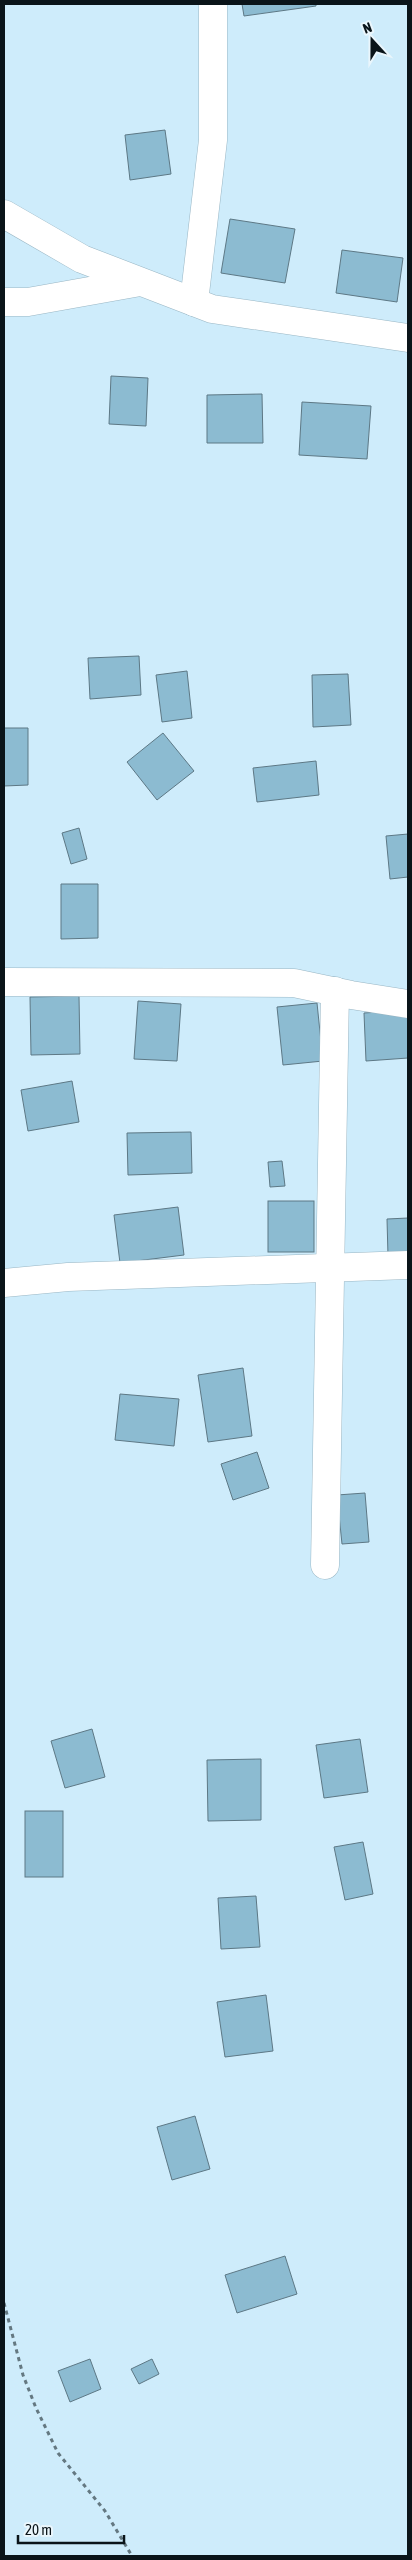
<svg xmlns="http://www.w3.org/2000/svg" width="412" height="2560" font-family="'Asap Condensed',sans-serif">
<rect width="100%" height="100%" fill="#ceecfb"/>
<!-- building -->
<g fill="#8cbbd1" stroke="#5d7885">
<path d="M242 4H316V6L244 16Z"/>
<path d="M165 130 171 174 130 180 125 135Z"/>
<path d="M230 219 295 229 285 283 221 273Z"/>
<path d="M342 250 403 258 397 302 336 293Z"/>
<path d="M111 376 148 378 146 426 109 424Z"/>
<path d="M262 394 263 443H207V395Z"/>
<path d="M302 402 371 406 367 459 299 455Z"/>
<path d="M139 656 141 695 90 699 88 658Z"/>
<path d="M187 671 192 718 162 722 156 675Z"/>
<path d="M348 674 351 725 313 727 312 675Z"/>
<path d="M4 728H28V785L4 786Z"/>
<path d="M163 733 194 771 157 800 127 762Z"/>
<path d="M316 761 319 795 257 802 253 768Z"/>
<path d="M79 828 87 859 71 864 62 833Z"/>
<path d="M408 834V877L390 879 386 836Z"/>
<path d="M61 884H98V938L61 939Z"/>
<path d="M79 996 80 1054 31 1055 30 997Z"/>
<path d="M138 1001 181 1004 177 1061 134 1059Z"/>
<path d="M317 1003 323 1061 283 1065 277 1007Z"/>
<path d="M408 1010V1058L366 1061 364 1013Z"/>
<path d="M72 1081 79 1122 28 1131 21 1090Z"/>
<path d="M191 1132 192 1173 128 1175 127 1133Z"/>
<path d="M282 1161 285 1186 270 1187 268 1162Z"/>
<rect x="268" y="1201" width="46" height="51"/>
<path d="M178 1207 184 1255 120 1263 114 1215Z"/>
<path d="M408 1218V1256H388L387 1219Z"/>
<path d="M243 1368 252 1436 208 1442 198 1375Z"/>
<path d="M120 1394 179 1399 174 1446 115 1440Z"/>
<path d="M257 1452 269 1488 233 1500 221 1464Z"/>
<path d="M365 1493 369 1542 342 1544 337 1495Z"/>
<path d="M92 1729 105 1777 65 1788 51 1741Z"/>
<path d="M360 1739 368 1792 324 1798 316 1745Z"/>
<path d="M261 1759V1820L208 1821 207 1760Z"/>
<rect x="25" y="1811" width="38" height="66"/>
<path d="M363 1842 373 1894 345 1900 334 1847Z"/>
<path d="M256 1896 260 1947 221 1949 218 1898Z"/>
<path d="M266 1995 273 2051 225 2057 217 2002Z"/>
<path d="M195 2116 210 2169 172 2180 157 2127Z"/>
<path d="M285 2256 297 2294 237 2313 225 2275Z"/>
<path d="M90 2359 101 2389 70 2402 58 2371Z"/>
<path d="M152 2359 159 2374 139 2384 131 2369Z"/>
</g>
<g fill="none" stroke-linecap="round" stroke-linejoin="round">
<defs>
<g id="street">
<path d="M4 214 82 259 212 309 408 338"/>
<path d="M4 302H28L140 282"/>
<path d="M194 302 213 140V4"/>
<path d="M4 982 294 983 351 995 408 1004"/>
<path d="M4 1283 68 1277 408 1265"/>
<path d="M325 1565 335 991"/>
</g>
</defs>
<!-- street casing -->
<use href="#street" stroke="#99b6c4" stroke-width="29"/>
<!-- path -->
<path stroke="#647881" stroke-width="3" stroke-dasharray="4 4" stroke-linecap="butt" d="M4 2303 23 2375 36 2408 58 2453 105 2511 132 2556"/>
<!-- street -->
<use href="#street" stroke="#fff" stroke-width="28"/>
</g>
<!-- border -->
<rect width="412" height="2560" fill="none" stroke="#0a1419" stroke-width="10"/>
<!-- north arrow -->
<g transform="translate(372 40) rotate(339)" stroke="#eaf6fc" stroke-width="4" paint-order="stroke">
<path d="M0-4L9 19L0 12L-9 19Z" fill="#0a1419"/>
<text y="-8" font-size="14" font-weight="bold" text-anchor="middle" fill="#0a1419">N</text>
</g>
<!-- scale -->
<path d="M18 2535v8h106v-8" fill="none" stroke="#0a1419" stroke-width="2.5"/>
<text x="25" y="2535" font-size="15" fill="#0a1419" stroke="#eaf6fc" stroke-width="4" paint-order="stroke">20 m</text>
</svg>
